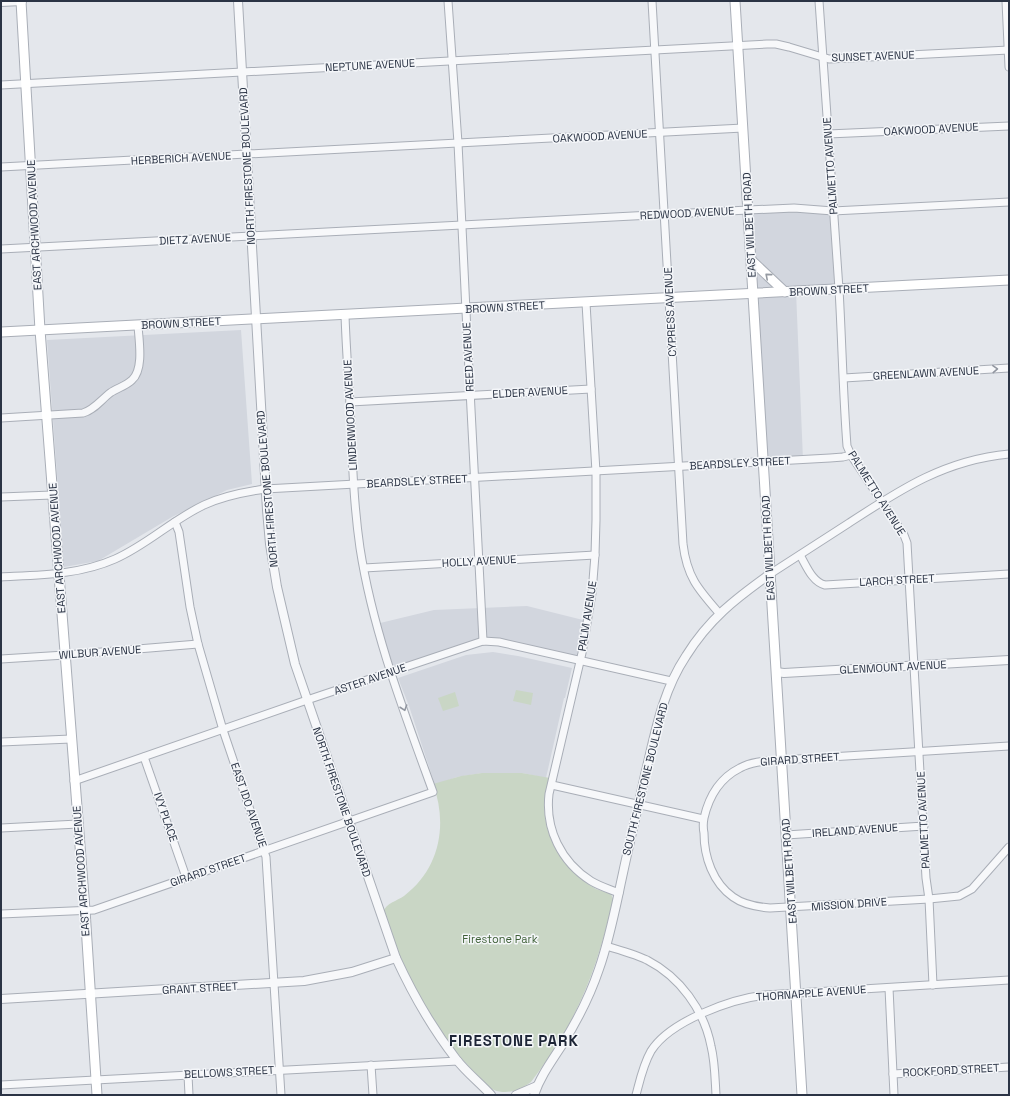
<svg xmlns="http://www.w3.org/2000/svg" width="1010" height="1096" font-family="'Space Grotesk',sans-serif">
<rect width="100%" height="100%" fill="#e4e7ec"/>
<!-- built -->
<g fill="#d2d6de">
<path d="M748 210 833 211 839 289 796 291 803 460 763 462Z"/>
<path d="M241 330 252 484 227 490 172 517 98 561 64 567 47 340Z"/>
<path d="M527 606 587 621 580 661 483 641 391 672 376 624 434 610Z"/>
<path d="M493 652 518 656 572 668 565 698H564L546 778 522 773H482L457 777 435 785 409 706 398 678 466 655Z"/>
</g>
<!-- green -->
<g fill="#c9d6c5">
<path d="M516 690 533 693 531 705 513 701Z"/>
<path d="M455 692 459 706 443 711 438 698Z"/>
<path d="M482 773H522L550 778C548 785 546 792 545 799 541 837 565 871 596 889 601 891 606 892 611 894L613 899C597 972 576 1023 531 1082 521 1090 507 1095 494 1090 485 1087 478 1077 472 1070 442 1038 419 1001 401 961 394 945 389 928 383 912 386 903 397 901 404 896 440 869 448 824 433 784L461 776Z"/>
</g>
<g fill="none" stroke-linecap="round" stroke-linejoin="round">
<defs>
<g id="minor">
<path d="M448 1 458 143 467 332 483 641"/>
<path d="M652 1 683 544C687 577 698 589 719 613"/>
<path d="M819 1C825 97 832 193 839 289 842 341 843 394 847 446L851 455 904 535 907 543 926 878 929 899 933 985"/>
<path d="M1006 1 1009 67"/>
<path d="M1 85 767 44H776L789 47 829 59 1009 50"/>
<path d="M828 134 1009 126"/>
<path d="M1 167 743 128"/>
<path d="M1 249 748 210 794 208 833 211 1009 202"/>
<path d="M586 303 596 472V520L595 555 592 593 582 653 549 794C545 829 561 862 591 881 599 886 609 889 619 893"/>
<path d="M844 378 1009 368"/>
<path d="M350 402 591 389"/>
<path d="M1 418 83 413C94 410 101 400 110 393 117 388 126 386 132 380 144 369 139 341 138 326"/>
<path d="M1 497 52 495"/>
<path d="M175 522 179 532 190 607 198 644 223 730 266 857 281 1095"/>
<path d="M800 555C806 565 812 582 825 585L1009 574"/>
<path d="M364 568 595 555"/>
<path d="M770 574C796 557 823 540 849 523 901 489 945 460 1009 454"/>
<path d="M1 577C39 575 79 575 115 559 147 545 172 520 204 505 223 496 244 492 265 489L830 458 843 457 851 455"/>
<path d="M1 659 65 655 198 644"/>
<path d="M1 742 71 739"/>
<path d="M1009 746 781 760C768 761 752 761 740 768 720 778 709 796 704 818 703 823 703 828 704 833 704 857 713 883 733 897 744 905 757 907 770 908L929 899 959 896 972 889 1009 847"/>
<path d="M144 757 186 877"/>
<path d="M74 781 307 700 483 641 499 642 671 681"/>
<path d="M552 785 703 819"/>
<path d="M1 828 78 824"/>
<path d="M786 835 924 826"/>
<path d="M1 914 94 910 433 792C404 712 373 632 360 548 353 500 352 451 350 403 348 374 346 345 345 315"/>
<path d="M606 946C620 950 634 954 647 960 680 977 704 1010 711 1046 715 1062 715 1079 716 1095"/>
<path d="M889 988 894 1095"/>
<path d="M371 1065 373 1095"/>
<path d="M893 1074 1009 1067"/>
<path d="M188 1075 189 1095"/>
<path d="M1 1085 458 1061"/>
<path d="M636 1095C640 1080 643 1065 651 1051 670 1021 731 999 765 995L1009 980"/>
</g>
<g id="tertiary">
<path d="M238 1 267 510 270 544 277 587 295 664 396 958C413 995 432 1028 456 1059 466 1072 480 1083 491 1095"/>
<path d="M1 2 22 1"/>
<path d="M776 672 784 673 1009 660"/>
<path d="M1 999 304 981 352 972 396 958"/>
<path d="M516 1095 537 1086"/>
<path d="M534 1095C540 1077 551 1062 562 1045 577 1021 590 996 599 969 610 938 616 905 623 873 630 840 638 808 645 775 655 734 662 692 686 656 709 619 735 599 770 574"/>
</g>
<g id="secondary">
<path d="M21 1 40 330 85 910 97 1095"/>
<path d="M735 1 802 1095"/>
<path d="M751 260 785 292"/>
<path d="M1 332 1009 280"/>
</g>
</defs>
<!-- minor casing -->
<use href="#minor" stroke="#a9aeb7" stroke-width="9"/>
<!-- tertiary casing -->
<use href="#tertiary" stroke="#a9aeb7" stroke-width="10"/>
<!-- secondary casing -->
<use href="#secondary" stroke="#a9aeb7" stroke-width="11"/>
<!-- minor -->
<use href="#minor" stroke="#f7f8fa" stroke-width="7"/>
<!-- tertiary -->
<use href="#tertiary" stroke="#f7f8fa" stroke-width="8"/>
<!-- secondary -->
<use href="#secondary" stroke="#fff" stroke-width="9"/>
</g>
<!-- one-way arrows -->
<defs><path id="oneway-chevron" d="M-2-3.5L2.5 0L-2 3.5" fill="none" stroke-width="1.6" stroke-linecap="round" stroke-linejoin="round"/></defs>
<use stroke="#959aa2" href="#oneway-chevron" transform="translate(768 276) rotate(-139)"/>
<g stroke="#9196a0">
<use href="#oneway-chevron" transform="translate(995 369) rotate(-3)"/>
<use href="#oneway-chevron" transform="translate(404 708) rotate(71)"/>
</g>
<g text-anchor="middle" stroke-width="3" stroke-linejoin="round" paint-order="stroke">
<!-- street labels -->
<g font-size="11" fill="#2b3445" stroke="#f4f6f9">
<text transform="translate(873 56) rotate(-2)" y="4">SUNSET AVENUE</text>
<text transform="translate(370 65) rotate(-3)" y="4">NEPTUNE AVENUE</text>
<text transform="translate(931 129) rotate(-3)" y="4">OAKWOOD AVENUE</text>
<text transform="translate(600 136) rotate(-3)" y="4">OAKWOOD AVENUE</text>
<text transform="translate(181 158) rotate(-3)" y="4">HERBERICH AVENUE</text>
<text transform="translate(247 166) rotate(-93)" y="4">NORTH FIRESTONE BOULEVARD</text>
<text transform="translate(830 166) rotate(-94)" y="4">PALMETTO AVENUE</text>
<text transform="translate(687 213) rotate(-3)" y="4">REDWOOD AVENUE</text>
<text transform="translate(34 225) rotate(-93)" y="4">EAST ARCHWOOD AVENUE</text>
<text transform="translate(749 225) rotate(-93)" y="4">EAST WILBETH ROAD</text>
<text transform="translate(195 239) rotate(-3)" y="4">DIETZ AVENUE</text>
<text transform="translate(829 290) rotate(-3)" y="4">BROWN STREET</text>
<text transform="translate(505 307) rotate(-3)" y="4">BROWN STREET</text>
<text transform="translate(670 312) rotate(-93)" y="4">CYPRESS AVENUE</text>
<text transform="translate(181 323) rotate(-3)" y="4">BROWN STREET</text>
<text transform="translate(468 357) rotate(-93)" y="4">REED AVENUE</text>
<text transform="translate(926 373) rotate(-3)" y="4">GREENLAWN AVENUE</text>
<text transform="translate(530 392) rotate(-3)" y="4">ELDER AVENUE</text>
<text transform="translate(350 415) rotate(-93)" y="4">LINDENWOOD AVENUE</text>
<text transform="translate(740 463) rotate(-3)" y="4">BEARDSLEY STREET</text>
<text transform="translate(417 481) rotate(-3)" y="4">BEARDSLEY STREET</text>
<text transform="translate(267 489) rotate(-95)" y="4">NORTH FIRESTONE BOULEVARD</text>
<text transform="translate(877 493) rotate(58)" y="4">PALMETTO AVENUE</text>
<text transform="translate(57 548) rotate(-94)" y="4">EAST ARCHWOOD AVENUE</text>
<text transform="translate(768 548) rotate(-93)" y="4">EAST WILBETH ROAD</text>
<text transform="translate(479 561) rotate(-3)" y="4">HOLLY AVENUE</text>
<text transform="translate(897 580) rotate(-3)" y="4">LARCH STREET</text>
<text transform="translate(587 616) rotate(-81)" y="4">PALM AVENUE</text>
<text transform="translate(100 652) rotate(-4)" y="4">WILBUR AVENUE</text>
<text transform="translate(893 667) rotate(-3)" y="4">GLENMOUNT AVENUE</text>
<text transform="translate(370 679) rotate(-19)" y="4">ASTER AVENUE</text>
<text transform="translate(800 759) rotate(-4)" y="4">GIRARD STREET</text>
<text transform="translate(645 779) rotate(-76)" y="4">SOUTH FIRESTONE BOULEVARD</text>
<text transform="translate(342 802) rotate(71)" y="4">NORTH FIRESTONE BOULEVARD</text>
<text transform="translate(249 805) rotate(71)" y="4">EAST IDO AVENUE</text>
<text transform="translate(166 817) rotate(71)" y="4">IVY PLACE</text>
<text transform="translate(923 820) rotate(-93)" y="4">PALMETTO AVENUE</text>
<text transform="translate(855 830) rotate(-4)" y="4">IRELAND AVENUE</text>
<text transform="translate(208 870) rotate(-19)" y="4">GIRARD STREET</text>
<text transform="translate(81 871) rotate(-94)" y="4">EAST ARCHWOOD AVENUE</text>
<text transform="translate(789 871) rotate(-94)" y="4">EAST WILBETH ROAD</text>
<text transform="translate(849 904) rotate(-4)" y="4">MISSION DRIVE</text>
<text transform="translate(200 988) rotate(-3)" y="4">GRANT STREET</text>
<text transform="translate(811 993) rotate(-4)" y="4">THORNAPPLE AVENUE</text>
<text transform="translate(951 1070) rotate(-3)" y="4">ROCKFORD STREET</text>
<text transform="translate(229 1072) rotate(-3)" y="4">BELLOWS STREET</text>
</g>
<!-- park labels -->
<g font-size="11" fill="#3f6138" stroke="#f4f6f9">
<text x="500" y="943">Firestone Park</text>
</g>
<!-- district labels -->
<g font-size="15" font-weight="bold" letter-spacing="1" fill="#1d2536" stroke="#f4f6f9">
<text x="514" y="1046">FIRESTONE PARK</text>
</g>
</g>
<!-- border -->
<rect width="1010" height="1096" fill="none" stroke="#2b3445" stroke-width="4"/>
</svg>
